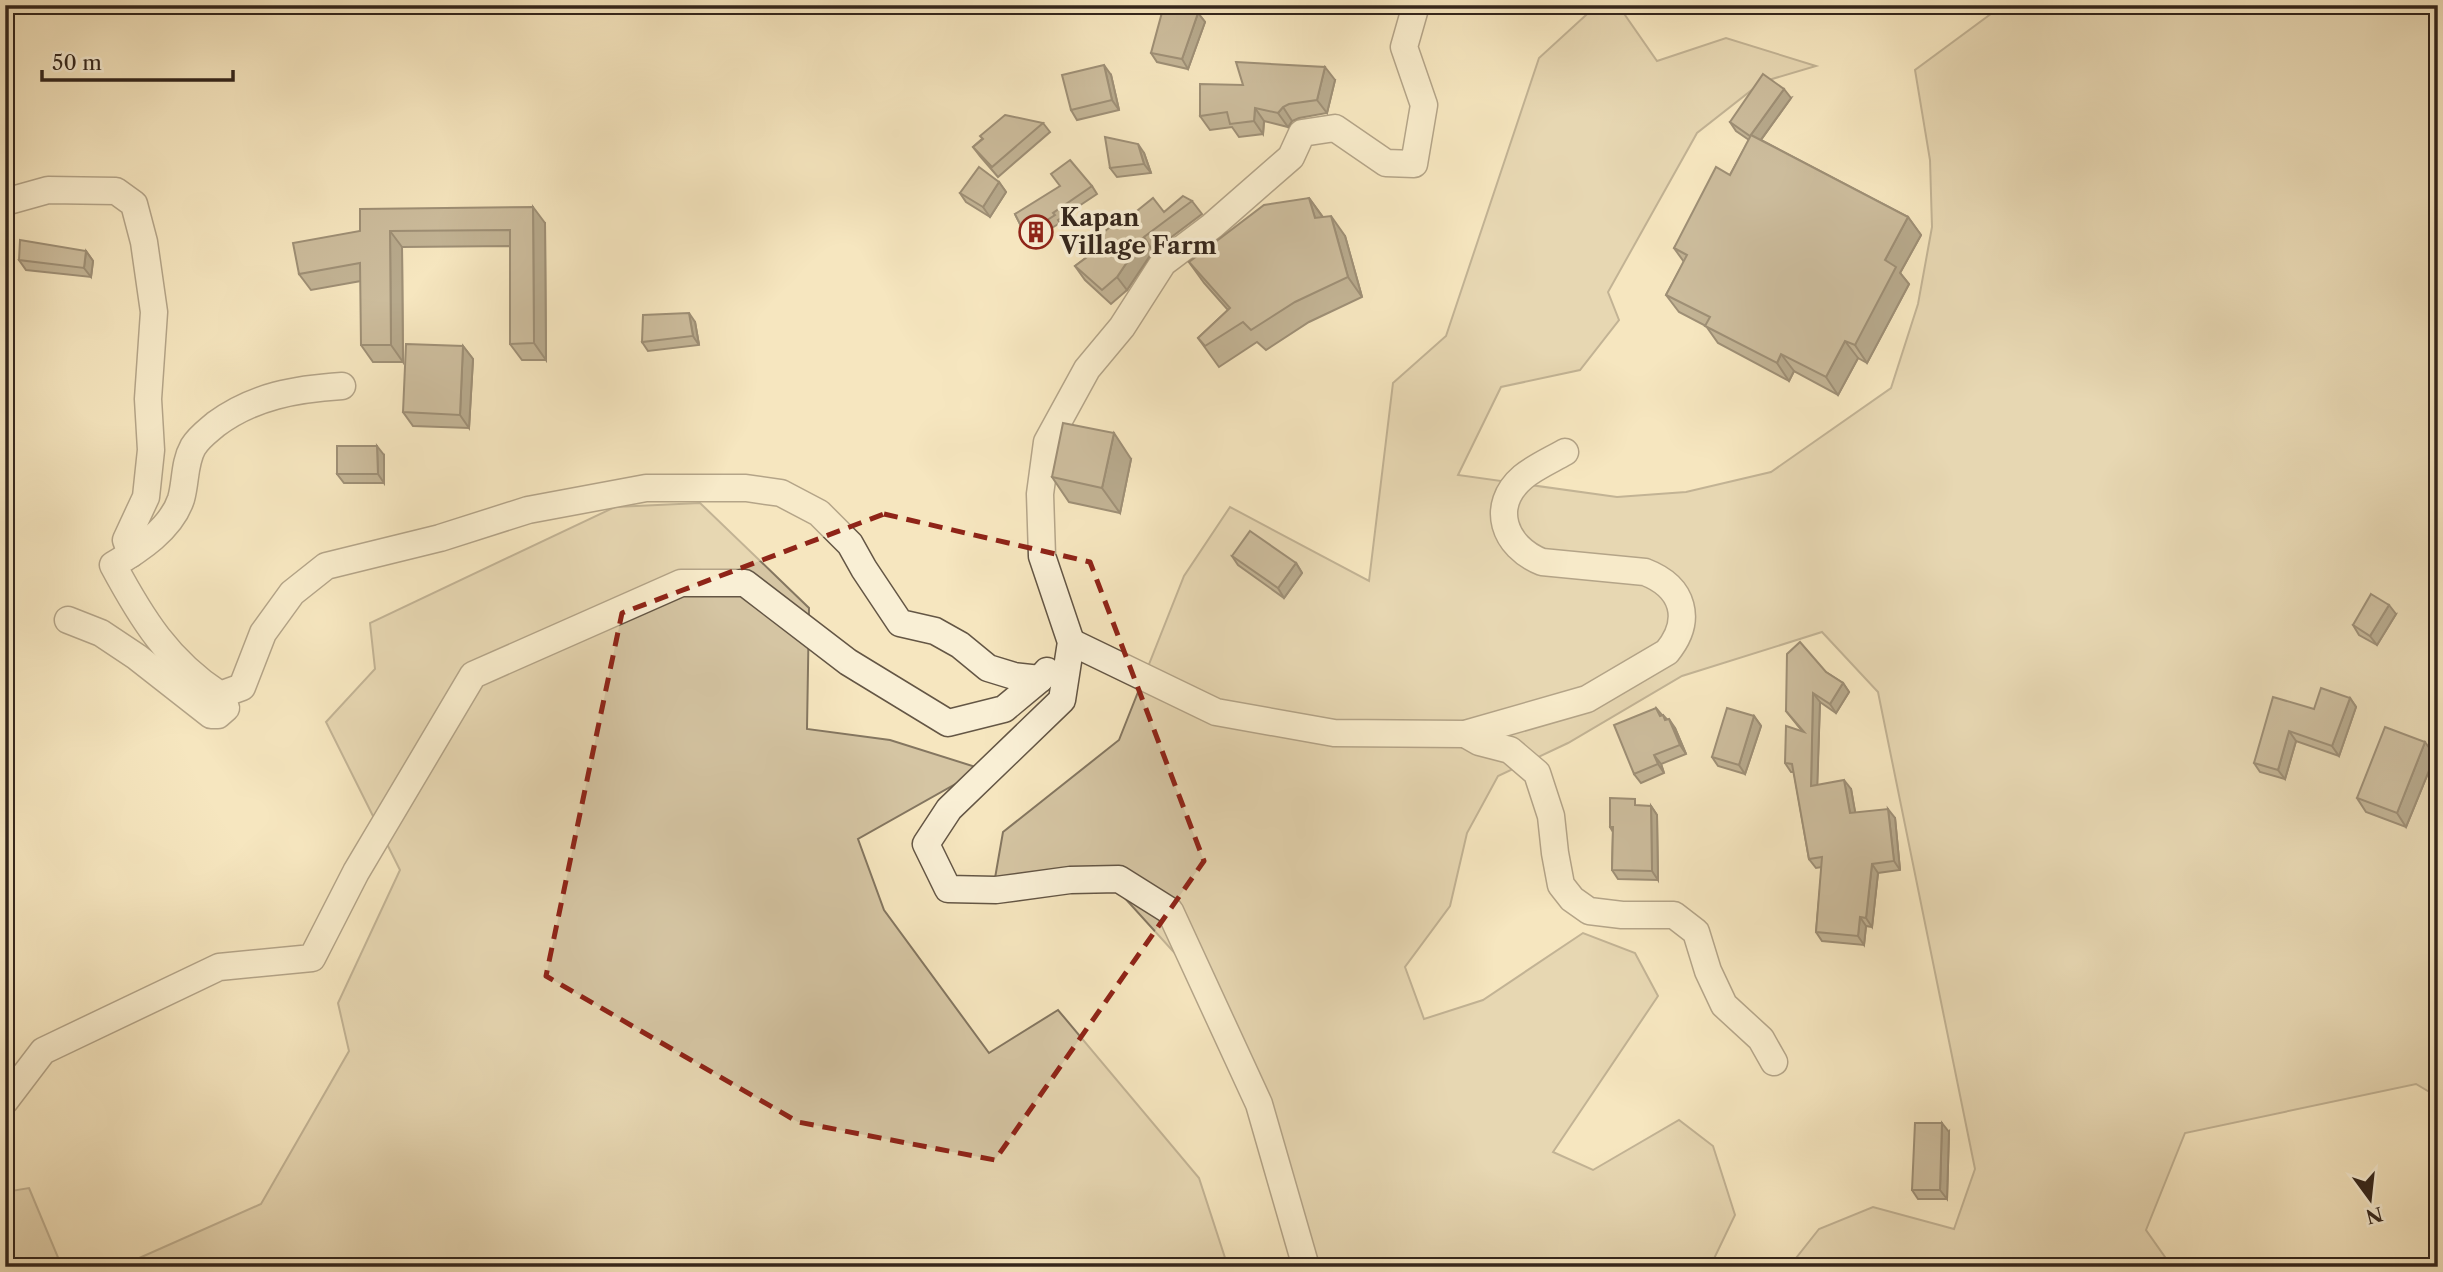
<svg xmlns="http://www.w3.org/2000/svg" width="2443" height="1272" font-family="'Libre Caslon Text',serif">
<rect width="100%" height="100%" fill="#f6e6bf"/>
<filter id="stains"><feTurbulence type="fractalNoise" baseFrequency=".00286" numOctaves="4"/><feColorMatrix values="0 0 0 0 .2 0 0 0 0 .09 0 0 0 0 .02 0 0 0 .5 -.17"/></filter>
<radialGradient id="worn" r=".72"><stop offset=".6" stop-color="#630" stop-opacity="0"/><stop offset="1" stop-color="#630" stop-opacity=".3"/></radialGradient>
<!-- green -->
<g fill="#d5c5a3" stroke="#847660" stroke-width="2">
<path d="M1597 5H1618L1657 61 1726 38 1816 66 1762 82 1697 133 1608 292 1619 320 1580 370 1501 387 1458 475 1617 497 1686 492 1771 472 1891 388 1918 304 1932 227 1930 160 1915 70 2003 5H2438V1097L2416 1084 2185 1133 2146 1230 2172 1267H1789L1819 1229 1873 1207 1954 1229 1975 1169 1878 692 1822 632 1682 676 1568 743 1498 776 1467 833 1450 906 1405 967 1424 1019 1483 1000 1583 933 1635 953 1658 996 1553 1152 1593 1170 1679 1120 1713 1146 1735 1215 1710 1267H1308L1273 1140 1191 971 1113 885 995 878 1003 832 1119 740 1184 576 1230 507 1369 581 1393 383 1446 336 1539 58Z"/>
<path d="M700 503 809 608 807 729 890 740 982 769 858 839 884 910 989 1053 1058 1010 1199 1178 1228 1267H119L261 1204 349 1051 338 1003 400 870 326 722 375 669 370 623 615 507Z"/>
<path d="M29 1188 62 1267H5V1192Z"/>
</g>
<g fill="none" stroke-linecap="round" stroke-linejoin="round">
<defs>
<g id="minor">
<path d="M5 202 48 190 116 191 134 204 144 242 154 312 148 399 151 450 146 497 126 540 131 554"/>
<path d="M342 386C296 389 254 396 216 424 208 431 199 437 193 447 184 463 186 482 181 499 171 529 139 550 113 565 142 619 168 661 220 695L242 687 263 633 292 593 326 566 440 538 528 510 646 488H746L781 493 819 513 850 544 864 569 900 623 935 631 960 645 988 668 1014 676 1040 679"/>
<path d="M68 620 101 633 137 657 211 715H218L226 708 220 695"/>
<path d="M1071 642 1216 712 1334 733 1465 734 1587 699 1667 652C1693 620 1684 587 1645 572L1542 562C1504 547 1489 506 1523 477 1535 467 1551 460 1565 452"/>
<path d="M1465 734 1479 742 1510 750 1537 773 1551 816 1555 853 1561 885 1572 899 1589 911 1622 915H1674L1696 932 1708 971 1724 1005 1761 1039 1774 1062"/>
<path d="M5 1101 43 1051 219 967 312 958 356 872 473 675 681 583H745L848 662 948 723 1004 709 1040 679 1047 671"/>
<path d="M1306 1267 1259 1104 1170 911 1119 879 1070 880 996 890 948 889 926 844 949 809 1062 700 1071 642 1042 556 1040 494 1047 442 1087 369 1122 327 1163 263 1212 226 1291 157 1302 133 1335 128 1386 163 1414 164 1424 105 1404 47 1416 5"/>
</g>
</defs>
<!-- minor casing -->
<use href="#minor" stroke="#645645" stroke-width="29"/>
<!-- minor -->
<use href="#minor" stroke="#f9efd5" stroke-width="26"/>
</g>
<!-- wall -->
<g fill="#847761" stroke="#34261c" stroke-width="2">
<path d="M1198 13 1205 22 1188 69 1157 62 1151 53Z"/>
<path d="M1111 75 1119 110 1077 120 1071 110Z"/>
<path d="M1335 80 1327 113 1299 118 1292 121 1288 127 1264 121 1263 134 1239 137 1232 127 1210 130 1200 116 1243 85Z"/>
<path d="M1791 98 1761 140 1908 217 1921 235 1900 273 1909 284 1867 363 1858 358 1838 395 1794 371 1789 381 1718 343 1706 326 1679 312 1666 295 1684 262 1674 248 1730 175 1749 140 1736 131 1730 122Z"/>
<path d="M1043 123 1050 132 998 177 980 156 973 147 982 139Z"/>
<path d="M1144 153 1151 173 1117 177 1110 168Z"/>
<path d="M999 182 1006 192 990 217 966 202 960 193Z"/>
<path d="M1092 186 1097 194 1058 220 1060 223 1030 241 1025 234 1015 214Z"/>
<path d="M1309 198 1323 217 1345 236 1362 297 1309 322 1266 350 1257 342 1219 367 1198 338 1228 310 1204 283 1189 262Z"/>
<path d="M1192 201 1202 214 1153 251 1127 290 1111 304 1085 280 1075 266 1095 251 1090 243 1122 223 1164 212Z"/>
<path d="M545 223 546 360H522L510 344V246L402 247 403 362H373L361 345V281L311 290 299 274 360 231Z"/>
<path d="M86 251 93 261 91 277 26 270 19 260Z"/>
<path d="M695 322 699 345 648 351 642 342Z"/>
<path d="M463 346 473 359 469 428 413 426 403 412Z"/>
<path d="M384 455V483H344L337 474Z"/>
<path d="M1131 459 1120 513 1069 502 1052 477Z"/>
<path d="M1232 556 1296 563 1302 573 1284 598 1238 565Z"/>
<path d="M5 606 7 608 13 638 5 640Z"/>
<path d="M2396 614 2377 645 2359 635 2353 625Z"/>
<path d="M1826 672 1843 683 1849 692 1836 713 1820 702 1817 785 1851 789 1855 813 1895 818 1900 870 1878 873 1872 927 1866 926 1864 945 1822 941 1816 932 1822 867 1816 868 1809 859 1794 772H1791L1785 763 1802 731 1786 711Z"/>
<path d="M2350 698 2356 707 2339 756 2296 741 2285 779 2260 772 2254 763 2314 709Z"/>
<path d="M1656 708 1662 715H1663L1675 728 1686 754 1661 764 1664 773 1641 783 1634 774Z"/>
<path d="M1754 716 1761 726 1745 774 1718 766 1712 757Z"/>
<path d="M2435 756 2406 827 2366 812 2357 798Z"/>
<path d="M1640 806H1651L1657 815 1658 880 1618 879 1612 870 1613 832 1610 827Z"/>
<path d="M1949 1132 1947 1199H1918L1912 1190Z"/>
</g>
<!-- shaded-wall -->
<g fill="#6b614f" stroke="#34261c" stroke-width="2">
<path d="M1198 13 1205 22 1188 69 1182 59Z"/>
<path d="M1104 65 1111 75 1119 110 1112 100Z"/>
<path d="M1325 67 1335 80 1327 113 1317 100Z"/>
<path d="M1784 89 1791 98 1757 145 1750 136Z"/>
<path d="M1283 107 1292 121 1288 127 1278 113Z"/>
<path d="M1255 108 1264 121 1263 134 1254 121Z"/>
<path d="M1138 144 1144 153 1151 173 1144 164Z"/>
<path d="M999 182 1006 192 990 217 983 207Z"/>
<path d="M1309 198 1324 219 1315 218Z"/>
<path d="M533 207 545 223 546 360 534 343Z"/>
<path d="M1331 216 1345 236 1362 297 1348 277Z"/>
<path d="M1908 217 1921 235 1900 273 1909 284 1867 363 1855 345 1885 260Z"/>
<path d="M390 231 402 247 403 362 391 345Z"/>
<path d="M1144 237 1153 251 1127 290 1117 277Z"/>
<path d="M86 251 93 261 91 277 84 268Z"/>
<path d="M689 313 695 322 699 345 693 336Z"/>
<path d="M1845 341 1858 358 1838 395 1826 377Z"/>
<path d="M463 346 473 359 469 428 460 415Z"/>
<path d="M1781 354 1794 371 1789 381 1777 363Z"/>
<path d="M1114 433 1131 459 1120 513 1102 488Z"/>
<path d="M377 446 384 455V483L378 474Z"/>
<path d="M1296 563 1302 573 1284 598 1278 588Z"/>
<path d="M2389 605 2396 614 2377 645 2370 636Z"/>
<path d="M5 606 7 608 13 638 7 629 5 622Z"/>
<path d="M1843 683 1849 692 1836 713 1830 704Z"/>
<path d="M1813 693 1820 702 1817 795 1811 786Z"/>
<path d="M2350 698 2356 707 2339 756 2332 746Z"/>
<path d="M1754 716 1761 726 1745 774 1739 765Z"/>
<path d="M1669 719 1675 728 1686 754 1680 745Z"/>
<path d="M2289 731 2296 741 2285 779 2278 770Z"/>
<path d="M2425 742 2435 756 2406 827 2397 813Z"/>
<path d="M1654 755 1661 764 1664 773 1658 764Z"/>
<path d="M1844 780 1851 789 1857 822 1850 813Z"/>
<path d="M1651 806 1657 815 1658 880 1652 871Z"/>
<path d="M1888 809 1895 818 1900 870 1894 861Z"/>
<path d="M1872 864 1878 873 1872 927 1866 918Z"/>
<path d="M1860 917 1866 926 1864 945 1858 936Z"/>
<path d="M1942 1123 1949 1132 1947 1199 1940 1190Z"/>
</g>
<!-- building -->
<g fill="#998a71" stroke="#34261c" stroke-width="2">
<path d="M1164 5 1198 13 1182 59 1151 53Z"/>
<path d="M1236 62 1325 67 1317 100 1289 104 1283 107 1278 113 1255 108 1254 121 1230 124 1227 112 1200 116V84L1243 85Z"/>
<path d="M1104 65 1112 100 1071 110 1062 75Z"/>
<path d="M1763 74 1784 89 1750 136 1730 122Z"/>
<path d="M1005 115 1043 123 992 167 973 147 983 139 980 136Z"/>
<path d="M1751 135 1908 217 1885 260 1896 267 1855 345 1845 341 1826 377 1781 354 1777 363 1705 326 1710 317 1666 295 1687 255 1674 248 1716 167 1730 175Z"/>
<path d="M1105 137 1138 144 1144 164 1110 168Z"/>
<path d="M1070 160 1092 186 1053 213 1055 215 1025 234 1015 214 1060 186 1051 174Z"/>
<path d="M979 167 999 182 983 207 960 193Z"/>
<path d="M1183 196 1192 201 1144 237 1117 277 1102 290 1075 266 1098 249 1090 243 1119 220 1122 223 1153 198 1164 212Z"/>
<path d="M1309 198 1315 218 1331 216 1348 277 1295 302 1251 330 1243 322 1205 346 1198 338 1230 308 1189 262 1264 205Z"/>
<path d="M533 207 534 343 510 344V230L390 231 391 345H361L360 263 299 274 293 243 360 231V209Z"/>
<path d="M20 240 86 251 84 268 19 260Z"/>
<path d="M689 313 693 336 642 342 643 315Z"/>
<path d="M406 344 463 346 460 415 403 412Z"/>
<path d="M1063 423 1114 433 1102 488 1052 477Z"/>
<path d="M337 446H377L378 474H337Z"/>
<path d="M1250 531 1296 563 1278 588 1232 556Z"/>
<path d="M2371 594 2389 605 2370 636 2353 625Z"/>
<path d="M1800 642 1826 672 1843 683 1830 704 1813 693 1811 786 1844 780 1850 813 1888 809 1894 861 1872 864 1866 918 1860 917 1858 936 1816 932 1822 857 1809 859 1792 764 1785 763 1786 726 1804 732 1786 711 1787 654Z"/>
<path d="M2321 688 2350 698 2332 746 2289 731 2278 770 2254 763 2273 697 2314 709Z"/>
<path d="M1656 708 1660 716 1663 715 1665 720 1669 719 1680 745 1654 755 1658 764 1634 774 1614 725Z"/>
<path d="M1727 708 1754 716 1739 765 1712 757Z"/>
<path d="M2385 727 2425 742 2397 813 2357 798Z"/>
<path d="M1610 798 1635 799V805L1651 806 1652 871 1612 870 1613 827H1610Z"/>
<path d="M1915 1123H1942L1940 1190H1912Z"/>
</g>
<!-- marked area -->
<path d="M0 0H2443V1272H0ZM884 514 1090 562 1204 861 995 1160 798 1122 546 976 622 613Z" fill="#f6e6bf" fill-opacity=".55" fill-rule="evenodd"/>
<path fill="none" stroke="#8f2418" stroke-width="5" stroke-dasharray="14 9" stroke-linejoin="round" d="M884 514 1090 562 1204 861 995 1160 798 1122 546 976 622 613Z"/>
<!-- icons -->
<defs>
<symbol id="building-ring" viewBox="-11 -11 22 22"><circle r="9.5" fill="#f9efd5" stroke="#8f2418" stroke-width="1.5"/><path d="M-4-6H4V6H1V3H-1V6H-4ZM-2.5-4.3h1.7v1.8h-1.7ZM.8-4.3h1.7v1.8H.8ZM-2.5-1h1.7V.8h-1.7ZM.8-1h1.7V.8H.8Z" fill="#8f2418"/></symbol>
</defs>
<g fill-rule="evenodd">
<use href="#building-ring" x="1017" y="213" width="38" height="38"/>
</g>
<g text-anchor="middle" stroke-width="7" stroke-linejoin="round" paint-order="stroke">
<!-- poi labels -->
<g font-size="24" font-weight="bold" fill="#34261c" stroke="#f9efd5" text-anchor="start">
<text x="1060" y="226">Kapan<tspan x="1060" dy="28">Village Farm</tspan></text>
</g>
</g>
<!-- margin -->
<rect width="2443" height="1272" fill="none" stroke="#f6e6bf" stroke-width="28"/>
<rect x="7" y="7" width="2429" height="1258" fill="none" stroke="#34261c" stroke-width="3.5"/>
<rect x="14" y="14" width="2415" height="1244" fill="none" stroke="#34261c" stroke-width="2"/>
<!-- north arrow -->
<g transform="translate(2370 1199) rotate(165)" stroke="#f9efd5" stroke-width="5" paint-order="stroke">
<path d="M0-5L12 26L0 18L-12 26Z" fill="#34261c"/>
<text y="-10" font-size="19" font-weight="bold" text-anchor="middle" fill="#34261c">N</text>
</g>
<!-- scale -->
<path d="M42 70v10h191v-10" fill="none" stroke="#34261c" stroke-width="3.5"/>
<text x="52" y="70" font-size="21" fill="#34261c" stroke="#f9efd5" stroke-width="5" paint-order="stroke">50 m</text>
<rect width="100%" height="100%" filter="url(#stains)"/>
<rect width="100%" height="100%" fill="url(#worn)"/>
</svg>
